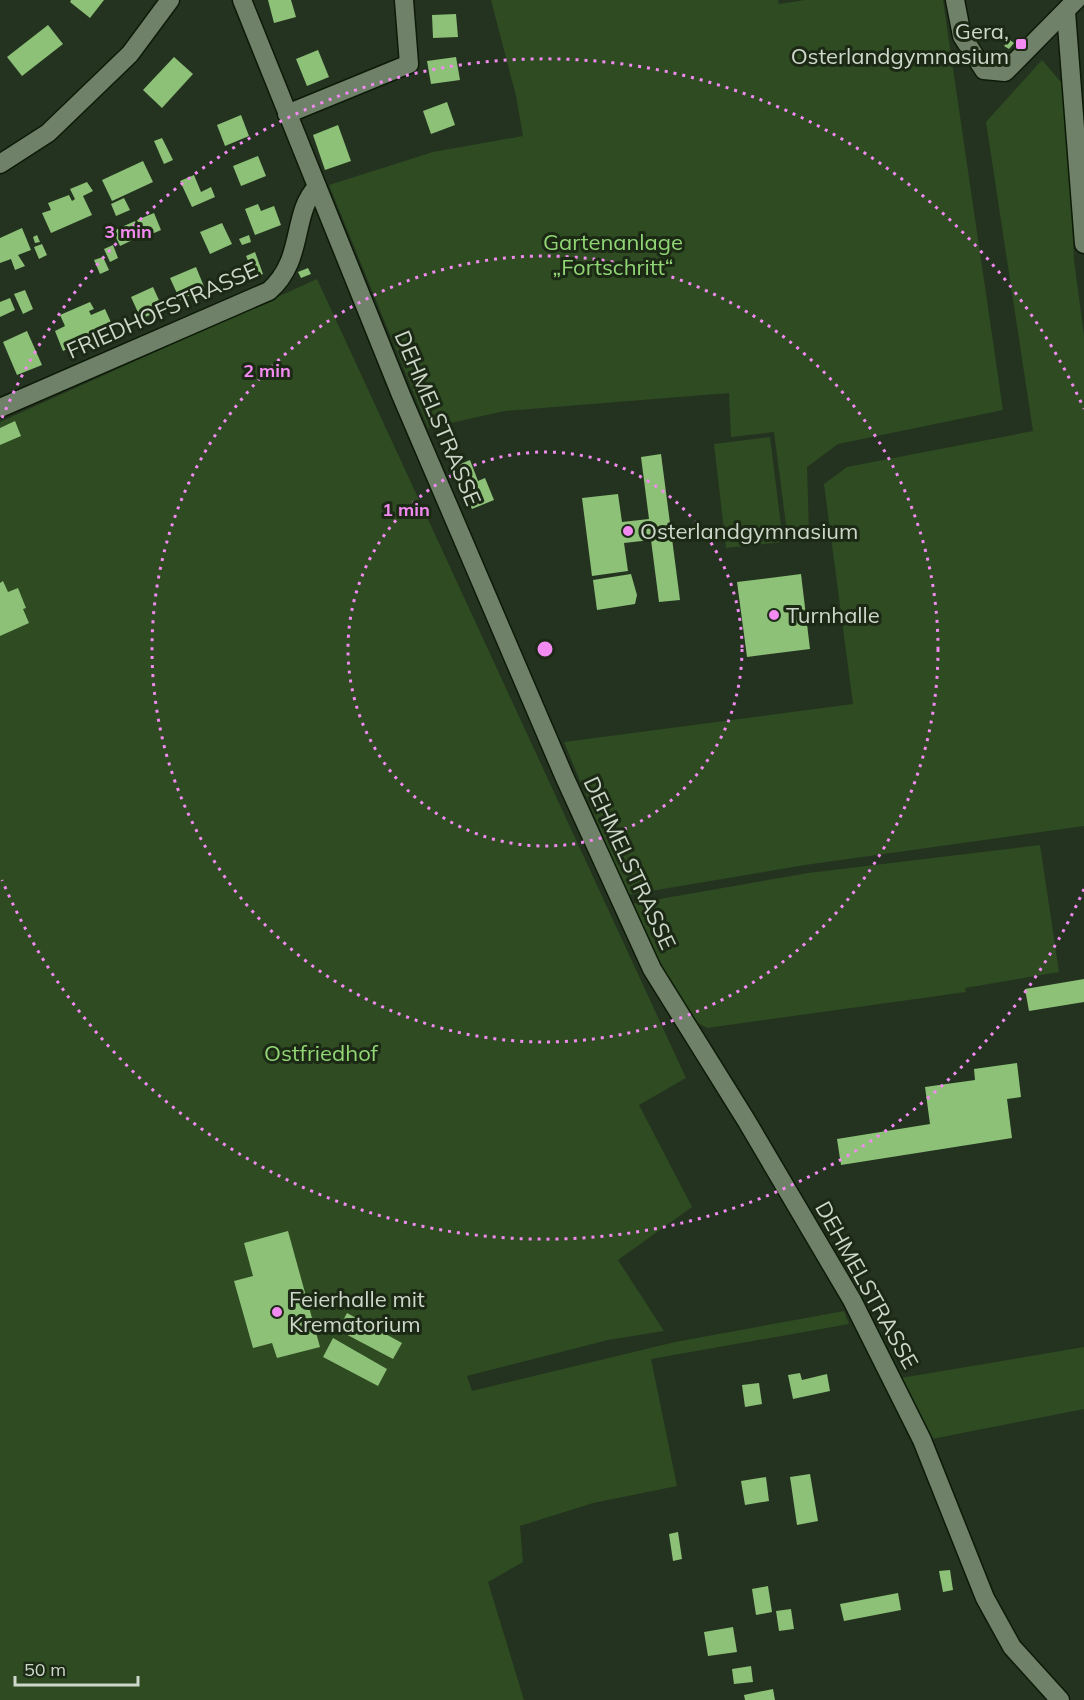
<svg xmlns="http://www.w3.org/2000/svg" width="1084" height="1700" font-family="Mulish,sans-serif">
<rect width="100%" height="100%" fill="#24331f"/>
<!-- green -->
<g fill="#2e4b22">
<path d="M491 0H778L779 4 805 0H943L1003 410 838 444 807 467 809 531 788 540 774 432 731 437 729 393 505 411 428 428 329 185 433 152 523 136 516 96Z"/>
<path d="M1042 60 1066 88 1074 260 1084 336V826L805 865 627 895 564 742 853 704 824 484 847 467 1033 431 986 122Z"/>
<path d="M317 279 686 1078 639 1105 692 1207 618 1260 664 1331 608 1340 467 1376 472 1391 675 1342 844 1311 849 1324 651 1359 677 1486 593 1503 520 1526 523 1562 488 1582 524 1700H0V422Z"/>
<path d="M770 437 783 542 726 548 714 444Z"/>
<path d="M1040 845 1059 972 965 988 966 992 707 1028 691 1019 656 961 631 904 808 873Z"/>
<path d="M1084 1347V1409L932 1439 901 1378Z"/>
</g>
<!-- building -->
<g fill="#8cc177">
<path d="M71 0H104L90 18 70 2Z"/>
<path d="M268 0H291L296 17 274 23Z"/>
<path d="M456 14 458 37 433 38 432 15Z"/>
<path d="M48 25 63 44 22 76 7 57Z"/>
<path d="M1010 40 1014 43 1009 49 1004 46Z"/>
<path d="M318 50 329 77 307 86 296 59Z"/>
<path d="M174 57 193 74 162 108 143 90Z"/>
<path d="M456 57 460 80 431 84 427 61Z"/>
<path d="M447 102 455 125 431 134 423 111Z"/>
<path d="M241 115 249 136 225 146 217 125Z"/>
<path d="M338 125 351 161 325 170 313 135Z"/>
<path d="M162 138 173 160 164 164 154 141Z"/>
<path d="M258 156 266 176 241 186 233 166Z"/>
<path d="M143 161 153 182 112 201 102 180Z"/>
<path d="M194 175 201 192 211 187 215 197 192 207 180 181Z"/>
<path d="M87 182 93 191 83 196 92 215 51 233 42 213 51 210 48 203 69 195 72 201 75 199 70 189Z"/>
<path d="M124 198 130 210 116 216 111 204Z"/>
<path d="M258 204 261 211 274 206 281 225 255 235 245 209Z"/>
<path d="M154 213 161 230 145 237 137 220Z"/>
<path d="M135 221 141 236 120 246 113 231Z"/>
<path d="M222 223 232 244 210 254 200 232Z"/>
<path d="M22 228 31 250 18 255 25 266 15 270 11 259 0 263V238Z"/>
<path d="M37 235 40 242 35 243 33 237Z"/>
<path d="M249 235 251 242 242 245 239 239Z"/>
<path d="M42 244 47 255 39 259 34 247Z"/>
<path d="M113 245 118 258 110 262 104 249Z"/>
<path d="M255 252 263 274 249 280 246 273 252 270 246 256Z"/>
<path d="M103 257 109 270 100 274 94 260Z"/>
<path d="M196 267 205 289 180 300 170 278Z"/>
<path d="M308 268 311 274 301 278 298 272Z"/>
<path d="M153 287 163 309 141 319 131 297Z"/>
<path d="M25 290 33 309 23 314 14 294Z"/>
<path d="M10 298 15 310 0 317V302Z"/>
<path d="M90 302 94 309 89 311 91 315 105 309 114 329 63 351 55 331 65 326 60 315Z"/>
<path d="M27 331 42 365 17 375 3 342Z"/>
<path d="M15 421 21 436 0 445V428Z"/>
<path d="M661 454 680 600 659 602 651 540 624 543 628 571 592 576 582 498 618 494 622 522 649 519 641 457Z"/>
<path d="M470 460 478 481 485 478 494 500 472 509 451 468Z"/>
<path d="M631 574 637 595 635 604 597 610 593 580Z"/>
<path d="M801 574 810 649 747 657 737 582Z"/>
<path d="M3 581 8 592 18 588 26 608 23 609 29 623 0 636V583Z"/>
<path d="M1084 979V1002L1029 1011 1025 989Z"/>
<path d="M1017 1063 1021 1097 1007 1099 1012 1138 841 1165 837 1139 930 1124 925 1087 975 1080 974 1069Z"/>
<path d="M288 1231 320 1347 277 1358 272 1343 253 1348 234 1281 253 1276 244 1243Z"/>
<path d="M347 1313 402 1343 393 1359 338 1330Z"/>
<path d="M333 1338 387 1369 378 1386 323 1357Z"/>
<path d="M800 1373 802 1380 827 1374 830 1391 793 1399 788 1375Z"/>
<path d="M759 1383 762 1404 745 1407 742 1385Z"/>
<path d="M810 1474 818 1521 797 1525 790 1477Z"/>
<path d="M766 1477 769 1501 745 1505 741 1481Z"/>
<path d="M678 1532 682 1559 673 1561 669 1534Z"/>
<path d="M950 1570 953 1590 943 1592 939 1571Z"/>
<path d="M768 1586 772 1612 756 1615 752 1589Z"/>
<path d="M898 1593 901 1610 844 1621 840 1604Z"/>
<path d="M791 1609 794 1629 779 1631 776 1611Z"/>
<path d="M733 1627 737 1652 708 1656 704 1632Z"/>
<path d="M751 1666 753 1682 734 1684 732 1669Z"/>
<path d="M773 1689 775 1700H745L744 1695Z"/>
</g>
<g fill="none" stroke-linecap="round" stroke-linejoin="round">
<defs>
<g id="street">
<path d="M242 0 401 395 564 776 652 969 746 1120 852 1300 922 1440 985 1598 1012 1647 1060 1700"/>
<path d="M955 0 962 36 984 70 1005 72 1076 0"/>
<path d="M1066 12 1084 244"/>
<path d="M287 114 409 64 404 0"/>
<path d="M0 408 269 291C305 260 291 213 317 187"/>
</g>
<path id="secondary" d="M0 164 48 133 130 54 170 0"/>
</defs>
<!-- street casing -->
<use href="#street" stroke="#0d1a08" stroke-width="21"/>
<!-- secondary casing -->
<use href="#secondary" stroke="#0d1a08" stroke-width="21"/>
<!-- street -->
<use href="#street" stroke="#70816a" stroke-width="18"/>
<!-- secondary -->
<use href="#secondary" stroke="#70816a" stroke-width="18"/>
</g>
<!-- distance rings -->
<g fill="none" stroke="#f38af1" stroke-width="3" stroke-dasharray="3 6">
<circle cx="545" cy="649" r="197"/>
<circle cx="545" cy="649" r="393"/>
<path d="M1084 889A590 590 0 0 1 2 880M2 418A590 590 0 0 1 1084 409"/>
</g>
<!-- markers -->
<g fill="#f38af1" stroke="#1b2915" stroke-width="2">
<rect x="1015" y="38" width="12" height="12" rx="3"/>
<circle cx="628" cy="531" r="6"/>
<circle cx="774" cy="615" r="6"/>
<circle cx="277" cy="1312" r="6"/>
</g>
<g text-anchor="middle" stroke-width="6" stroke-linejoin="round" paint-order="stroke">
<!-- poi labels -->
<g font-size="22" fill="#cdd7ca" stroke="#1b2915" text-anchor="start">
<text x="1009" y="39" text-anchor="end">Gera,<tspan x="1009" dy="25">Osterlandgymnasium</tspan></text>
<text x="640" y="539">Osterlandgymnasium</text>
<text x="786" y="623">Turnhalle</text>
<text x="289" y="1307">Feierhalle mit<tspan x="289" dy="25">Krematorium</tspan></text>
</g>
<!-- park labels -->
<g font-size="22" fill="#91d575" stroke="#1b2915">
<text x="613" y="250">Gartenanlage<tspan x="613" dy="25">„Fortschritt“</tspan></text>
<text x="321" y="1061">Ostfriedhof</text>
</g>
<!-- street labels -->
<g font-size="22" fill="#cdd7ca" stroke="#1b2915">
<text transform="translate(162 310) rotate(-24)" y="8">FRIEDHOFSTRASSE</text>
<text transform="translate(438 418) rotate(67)" y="8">DEHMELSTRASSE</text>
<text transform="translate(630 863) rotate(65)" y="8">DEHMELSTRASSE</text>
<text transform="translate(867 1285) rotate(61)" y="8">DEHMELSTRASSE</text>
</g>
</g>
<circle cx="545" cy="649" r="9" fill="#f38af1" stroke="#1b2915" stroke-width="3"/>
<g font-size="18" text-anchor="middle" font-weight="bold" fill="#f38af1" stroke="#1b2915" stroke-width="6" stroke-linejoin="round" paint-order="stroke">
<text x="128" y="238">3 min</text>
<text x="267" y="377">2 min</text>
<text x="406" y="516">1 min</text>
</g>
<!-- scale -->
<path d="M15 1676v9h123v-9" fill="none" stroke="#cdd7ca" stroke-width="3"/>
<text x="24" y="1676" font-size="18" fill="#cdd7ca" stroke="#1b2915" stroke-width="4.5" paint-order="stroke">50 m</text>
</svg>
